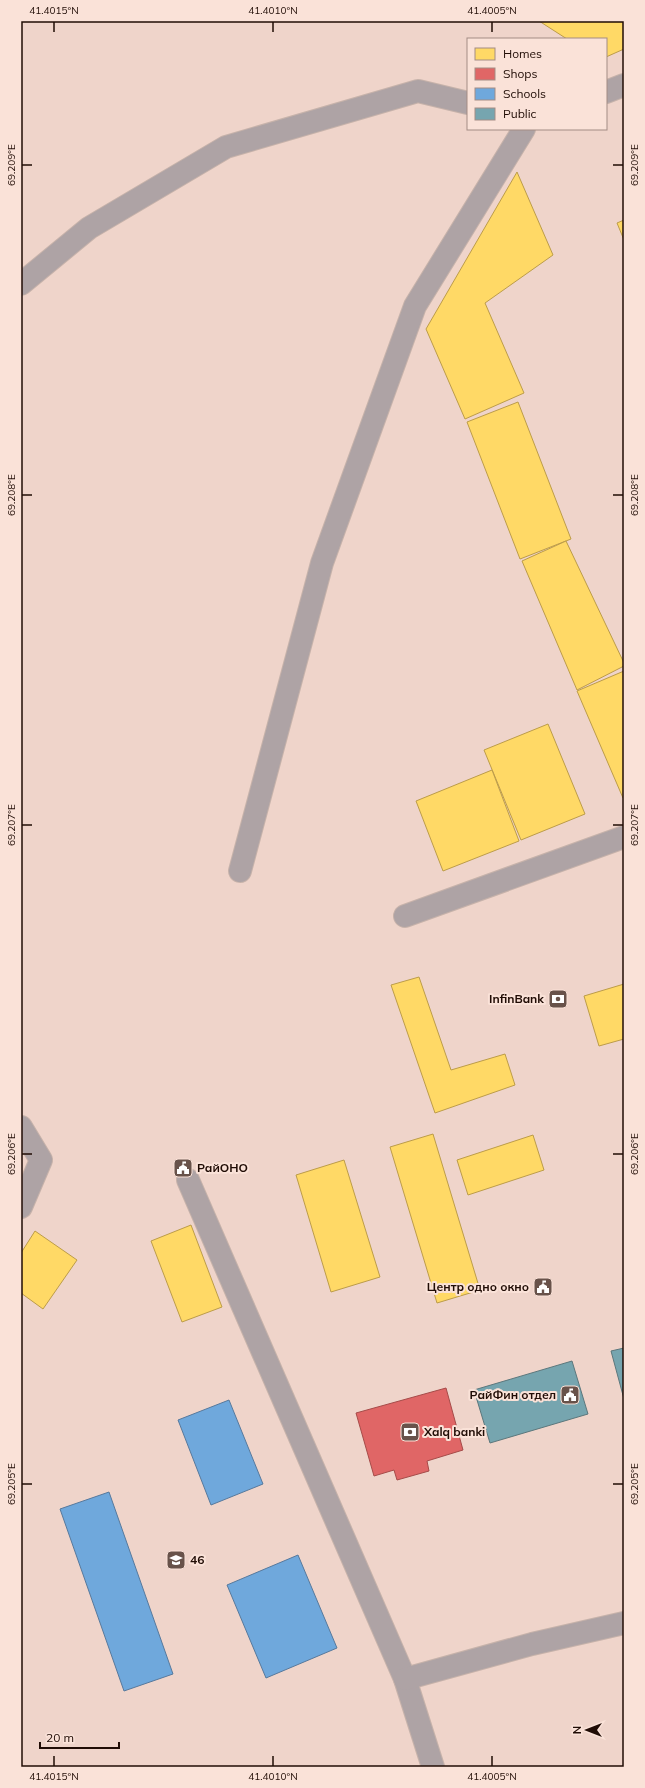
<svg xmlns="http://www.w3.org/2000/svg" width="645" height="1788" font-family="Mulish,sans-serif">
<rect width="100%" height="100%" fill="#efd4ca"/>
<!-- homes -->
<g fill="#ffd966" stroke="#bc9c49">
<path d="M539 21H624V49L606 57V39H567Z"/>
<path d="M517 172 553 255 485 303 524 393 465 419 426 329Z"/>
<path d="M624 220V240L617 223Z"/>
<path d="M518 402 571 539 520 559 467 422Z"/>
<path d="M566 541 624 663V666L577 690 522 561Z"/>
<path d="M624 671V797L623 798 577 691Z"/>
<path d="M548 724 585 814 521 840 484 750Z"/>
<path d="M492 770 519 841 443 871 416 801Z"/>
<path d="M419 977 451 1070 505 1054 515 1085 435 1113 391 985Z"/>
<path d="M624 984V1039L599 1046 584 996Z"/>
<path d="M433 1134 480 1290 437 1303 390 1147Z"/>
<path d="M533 1135 544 1170 468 1195 457 1160Z"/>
<path d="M344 1160 380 1277 331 1292 296 1175Z"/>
<path d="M191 1225 222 1307 182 1322 151 1241Z"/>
<path d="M35 1231 77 1260 43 1309 21 1293V1253Z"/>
</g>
<!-- shops -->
<path fill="#e06666" stroke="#a64b49" d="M446 1388 463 1450 427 1461 429 1471 397 1480 394 1470 374 1476 356 1413Z"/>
<!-- schools -->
<g fill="#6fa8dc" stroke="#57799c">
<path d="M229 1400 263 1484 211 1505 178 1420Z"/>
<path d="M109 1492 173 1674 124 1691 60 1509Z"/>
<path d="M298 1555 337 1648 266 1678 227 1585Z"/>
</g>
<!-- public -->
<g fill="#76a5af" stroke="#5c777c">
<path d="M624 1348V1399L611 1351Z"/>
<path d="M572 1361 588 1414 490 1443 474 1390Z"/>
</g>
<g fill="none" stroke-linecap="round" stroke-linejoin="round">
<defs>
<g id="minor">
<path d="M240 871 322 563 415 306 524 129"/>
<path d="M405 916 624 837"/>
<path d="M21 1127 41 1160 21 1207"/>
<path d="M188 1180 405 1679 433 1767"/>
<path d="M405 1679 532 1644 624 1623"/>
</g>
<g id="tertiary">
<path d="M606 92 624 85"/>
<path d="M21 284 89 228 226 147 418 91 468 103"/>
</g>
</defs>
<!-- minor casing -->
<use href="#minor" stroke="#c6b2aa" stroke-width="24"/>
<!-- tertiary casing -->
<use href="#tertiary" stroke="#c6b2aa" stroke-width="24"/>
<!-- minor -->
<use href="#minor" stroke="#aea3a5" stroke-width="22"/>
<!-- tertiary -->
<use href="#tertiary" stroke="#aea3a5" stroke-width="22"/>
</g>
<!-- ticks -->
<path fill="none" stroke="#200c05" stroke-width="1.5" d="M54 22V32M273 22V32M492 22V32M22 165H32M613 165H623M22 495H32M613 495H623M22 825H32M613 825H623M22 1154H32M613 1154H623M22 1484H32M613 1484H623M54 1756V1766M273 1756V1766M492 1756V1766"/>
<!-- icons -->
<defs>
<symbol id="bank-square" viewBox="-11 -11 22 22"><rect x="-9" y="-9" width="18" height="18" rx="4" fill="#68524a" stroke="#fae2d8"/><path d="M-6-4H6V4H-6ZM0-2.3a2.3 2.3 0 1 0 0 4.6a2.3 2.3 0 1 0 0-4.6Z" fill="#fff"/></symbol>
<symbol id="civic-square" viewBox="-11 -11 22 22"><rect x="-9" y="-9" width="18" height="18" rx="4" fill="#68524a" stroke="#fae2d8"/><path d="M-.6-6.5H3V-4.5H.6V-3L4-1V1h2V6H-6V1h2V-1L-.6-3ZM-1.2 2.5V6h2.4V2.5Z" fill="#fff"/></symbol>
<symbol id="school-square" viewBox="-11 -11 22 22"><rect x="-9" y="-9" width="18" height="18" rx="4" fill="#68524a" stroke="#fae2d8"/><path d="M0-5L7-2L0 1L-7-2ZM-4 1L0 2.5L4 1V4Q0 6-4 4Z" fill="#fff"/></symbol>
</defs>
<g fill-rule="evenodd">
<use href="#bank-square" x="547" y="988" width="22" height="22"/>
<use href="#civic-square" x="172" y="1157" width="22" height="22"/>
<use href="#civic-square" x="532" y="1276" width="22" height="22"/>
<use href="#civic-square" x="559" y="1384" width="22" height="22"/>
<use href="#bank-square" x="399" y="1421" width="22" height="22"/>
<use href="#school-square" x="165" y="1549" width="22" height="22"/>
</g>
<g text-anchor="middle" stroke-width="4" stroke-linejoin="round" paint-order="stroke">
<!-- poi labels -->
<g font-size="12" font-weight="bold" fill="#200c05" stroke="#fae2d8" text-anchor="end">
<text x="544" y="1003">InfinBank</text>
<text x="197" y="1172" text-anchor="start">РайОНО</text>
<text x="529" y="1291">Центр одно окно</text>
<text x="556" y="1399">РайФин отдел</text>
<text x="424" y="1436" text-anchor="start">Xalq banki</text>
<text x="190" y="1564" text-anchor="start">46</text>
</g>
</g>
<!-- border -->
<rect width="645" height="1788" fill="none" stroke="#fae2d8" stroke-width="44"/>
<!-- legend -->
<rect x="467" y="38" width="140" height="92" fill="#fae2d8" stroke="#a38c84"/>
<rect x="475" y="48" width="20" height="12" fill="#ffd966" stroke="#a38c84"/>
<text x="503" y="58" font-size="12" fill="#200c05">Homes</text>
<rect x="475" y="68" width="20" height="12" fill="#e06666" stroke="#a38c84"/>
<text x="503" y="78" font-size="12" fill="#200c05">Shops</text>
<rect x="475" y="88" width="20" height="12" fill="#6fa8dc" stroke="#a38c84"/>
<text x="503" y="98" font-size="12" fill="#200c05">Schools</text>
<rect x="475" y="108" width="20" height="12" fill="#76a5af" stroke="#a38c84"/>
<text x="503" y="118" font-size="12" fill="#200c05">Public</text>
<!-- north arrow -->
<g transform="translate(587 1730) rotate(270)" stroke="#fae2d8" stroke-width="3" paint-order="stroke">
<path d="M0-3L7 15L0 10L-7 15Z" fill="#200c05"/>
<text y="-6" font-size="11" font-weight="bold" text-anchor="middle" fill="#200c05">N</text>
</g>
<!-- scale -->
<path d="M40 1742v6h79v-6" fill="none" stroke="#200c05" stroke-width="2"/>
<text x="46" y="1742" font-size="12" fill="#200c05" stroke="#fae2d8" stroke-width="3" paint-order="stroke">20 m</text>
<rect x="22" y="22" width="601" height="1744" fill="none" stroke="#200c05" stroke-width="1.5"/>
<g font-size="10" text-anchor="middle" fill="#200c05">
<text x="54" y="14">41.4015°N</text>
<text x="273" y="14">41.4010°N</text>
<text x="492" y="14">41.4005°N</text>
<text transform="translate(634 165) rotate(-90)" y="4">69.209°E</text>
<text transform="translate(11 165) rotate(-90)" y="4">69.209°E</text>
<text transform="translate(634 495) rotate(-90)" y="4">69.208°E</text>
<text transform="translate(11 495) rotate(-90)" y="4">69.208°E</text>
<text transform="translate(634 825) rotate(-90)" y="4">69.207°E</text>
<text transform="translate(11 825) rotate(-90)" y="4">69.207°E</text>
<text transform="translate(634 1154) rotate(-90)" y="4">69.206°E</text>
<text transform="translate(11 1154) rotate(-90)" y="4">69.206°E</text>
<text transform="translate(11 1484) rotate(-90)" y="4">69.205°E</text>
<text transform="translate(634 1484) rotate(-90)" y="4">69.205°E</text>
<text x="54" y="1780">41.4015°N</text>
<text x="273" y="1780">41.4010°N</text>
<text x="492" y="1780">41.4005°N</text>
</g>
</svg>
